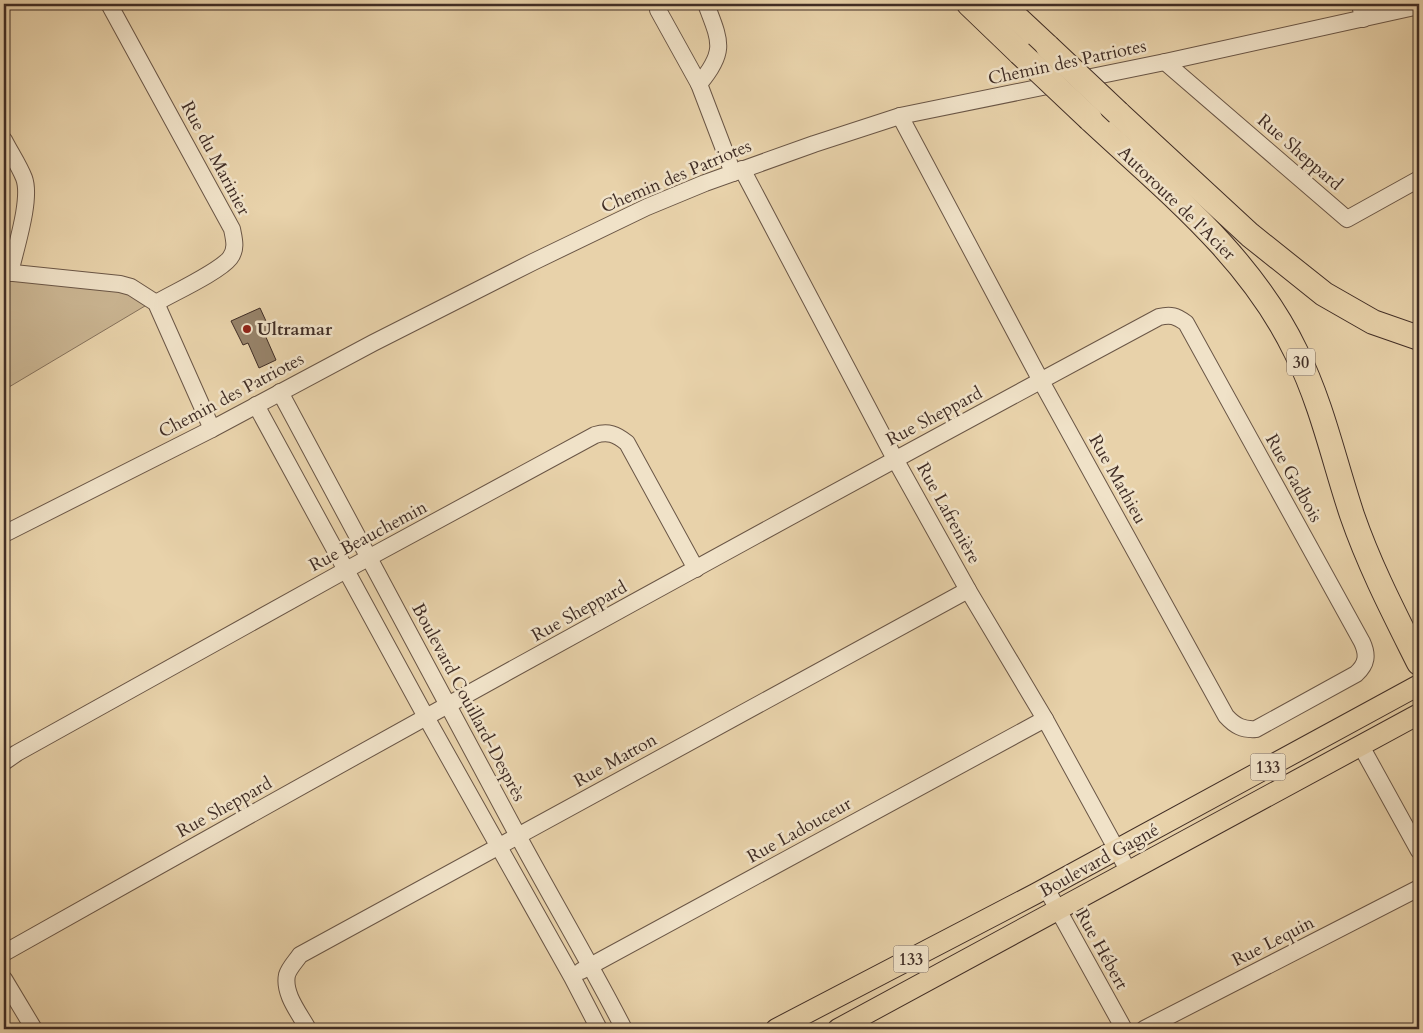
<svg xmlns="http://www.w3.org/2000/svg" width="1423" height="1033" font-family="Cardo,serif">
<rect width="100%" height="100%" fill="#e8d2aa"/>
<filter id="stains"><feTurbulence type="fractalNoise" baseFrequency=".004" numOctaves="4"/><feColorMatrix values="0 0 0 0 .2 0 0 0 0 .09 0 0 0 0 .02 0 0 0 .5 -.17"/></filter>
<radialGradient id="worn" r=".72"><stop offset=".6" stop-color="#630" stop-opacity="0"/><stop offset="1" stop-color="#630" stop-opacity=".3"/></radialGradient>
<!-- green -->
<path fill="#cbb693" stroke="#86725c" d="M4 267 134 284 155 300 4 390Z"/>
<!-- building -->
<path fill="#97836a" stroke="#402d25" d="M260 308 271 332 265 335 276 360 259 368 248 343 243 345 231 321Z"/>
<g fill="none" stroke-linecap="round" stroke-linejoin="round">
<defs>
<g id="minor">
<path d="M109 4 232 229C234 239 237 249 230 258 219 272 173 293 156 303"/>
<path d="M658 4V10L699 84"/>
<path d="M706 4C720 41 727 51 699 84L733 173"/>
<path d="M1360 4 1363 19"/>
<path d="M1165 62 1347 219 1419 179"/>
<path d="M4 140C10 152 19 165 24 178 32 199 15 250 10 273"/>
<path d="M742 169 895 459 968 590 1045 719 1129 872"/>
<path d="M4 272 120 284 131 287 156 303 212 429"/>
<path d="M280 392C360 539 437 687 517 834 552 899 590 963 624 1029"/>
<path d="M256 405 426 717 572 977 599 1029"/>
<path d="M4 534 212 429 373 343 533 262 647 207 705 183 814 144 900 116 1165 62 1419 6"/>
<path d="M1361 746 1419 851"/>
<path d="M4 762 17 753 346 570 595 435C608 431 616 434 627 443L696 569"/>
<path d="M1046 888 1124 1029"/>
<path d="M4 953C387 737 772 525 1159 317 1171 314 1176 316 1186 323L1362 642C1368 655 1367 664 1356 674L1256 729C1243 730 1235 726 1226 716L1041 381 900 116"/>
<path d="M581 971 1045 719"/>
<path d="M4 979 34 1029"/>
<path d="M308 1029C300 1014 283 994 287 975 289 968 296 961 300 955L968 590"/>
<path d="M1144 1029 1419 888"/>
</g>
<g id="major">
<path d="M776 1029 1035 894 1419 685"/>
<path d="M838 1029 1419 714"/>
</g>
<g id="highway">
<path d="M969 4 1020 53"/>
<path d="M1002 4 1048 47"/>
<path d="M1118 113 1250 235 1324 294 1373 322 1419 338"/>
<path d="M1090 119C1166 190 1250 256 1296 352 1322 404 1334 461 1352 515 1370 567 1395 615 1419 663"/>
</g>
</defs>
<!-- minor casing -->
<use href="#minor" stroke="#6a5646" stroke-width="18"/>
<!-- major casing -->
<use href="#major" stroke="#402d25" stroke-width="22"/>
<!-- highway casing -->
<use href="#highway" stroke="#402d25" stroke-width="26"/>
<!-- minor -->
<use href="#minor" stroke="#f0e2c8" stroke-width="16"/>
<!-- major -->
<use href="#major" stroke="#e8d2aa" stroke-width="20"/>
<!-- highway -->
<use href="#highway" stroke="#e8d2aa" stroke-width="24"/>
<defs>
<g id="highway-bridge">
<path d="M1048 47 1118 113"/>
<path d="M1020 53 1090 119"/>
</g>
</defs>
<!-- highway-bridge casing -->
<use href="#highway-bridge" stroke="#402d25" stroke-width="26" stroke-linecap="butt"/>
<!-- highway-bridge -->
<use href="#highway-bridge" stroke="#e8d2aa" stroke-width="24"/>
</g>
<!-- markers -->
<circle fill="#8f2418" stroke="#f0e2c8" stroke-width="2" cx="247" cy="329" r="5"/>
<g text-anchor="middle" stroke-width="5" stroke-linejoin="round" paint-order="stroke">
<!-- shield labels -->
<g fill="#f0e2c8" stroke="#756356" stroke-width="1">
<rect x="1287" y="348.5" width="28" height="27" rx="4"/>
<rect x="1250.5" y="753.5" width="35" height="27" rx="4"/>
<rect x="893.5" y="945.5" width="35" height="27" rx="4"/>
</g>
<g font-size="16" font-weight="bold" fill="#402d25">
<text x="1301" y="368">30</text>
<text x="1268" y="773">133</text>
<text x="911" y="965">133</text>
</g>
<!-- street labels -->
<g font-size="18" fill="#402d25" stroke="#f0e2c8">
<text transform="translate(1067 62) rotate(-12)" y="6">Chemin des Patriotes</text>
<text transform="translate(1300 152) rotate(41)" y="6">Rue Sheppard</text>
<text transform="translate(216 158) rotate(62)" y="6">Rue du Marinier</text>
<text transform="translate(676 176) rotate(-23)" y="6">Chemin des Patriotes</text>
<text transform="translate(1177 203) rotate(44)" y="6">Autoroute de l'Acier</text>
<text transform="translate(231 395) rotate(-28)" y="6">Chemin des Patriotes</text>
<text transform="translate(934 416) rotate(-28)" y="6">Rue Sheppard</text>
<text transform="translate(1294 478) rotate(61)" y="6">Rue Gadbois</text>
<text transform="translate(1118 479) rotate(61)" y="6">Rue Mathieu</text>
<text transform="translate(949 513) rotate(61)" y="6">Rue Lafrenière</text>
<text transform="translate(368 536) rotate(-28)" y="6">Rue Beauchemin</text>
<text transform="translate(579 611) rotate(-29)" y="6">Rue Sheppard</text>
<text transform="translate(469 702) rotate(62)" y="6">Boulevard Couillard-Desprès</text>
<text transform="translate(615 760) rotate(-29)" y="6">Rue Matton</text>
<text transform="translate(224 807) rotate(-29)" y="6">Rue Sheppard</text>
<text transform="translate(799 830) rotate(-29)" y="6">Rue Ladouceur</text>
<text transform="translate(1099 860) rotate(-29)" y="6">Boulevard Gagné</text>
<text transform="translate(1273 941) rotate(-27)" y="6">Rue Lequin</text>
<text transform="translate(1102 949) rotate(61)" y="6">Rue Hébert</text>
</g>
<!-- poi labels -->
<g font-size="18" font-weight="bold" fill="#402d25" stroke="#f0e2c8" text-anchor="start">
<text x="257" y="335">Ultramar</text>
</g>
</g>
<!-- margin -->
<rect width="1423" height="1033" fill="none" stroke="#e8d2aa" stroke-width="20"/>
<rect x="5" y="5" width="1413" height="1023" fill="none" stroke="#402d25" stroke-width="2.5"/>
<rect x="10" y="10" width="1403" height="1013" fill="none" stroke="#402d25"/>
<rect width="100%" height="100%" filter="url(#stains)"/>
<rect width="100%" height="100%" fill="url(#worn)"/>
</svg>
